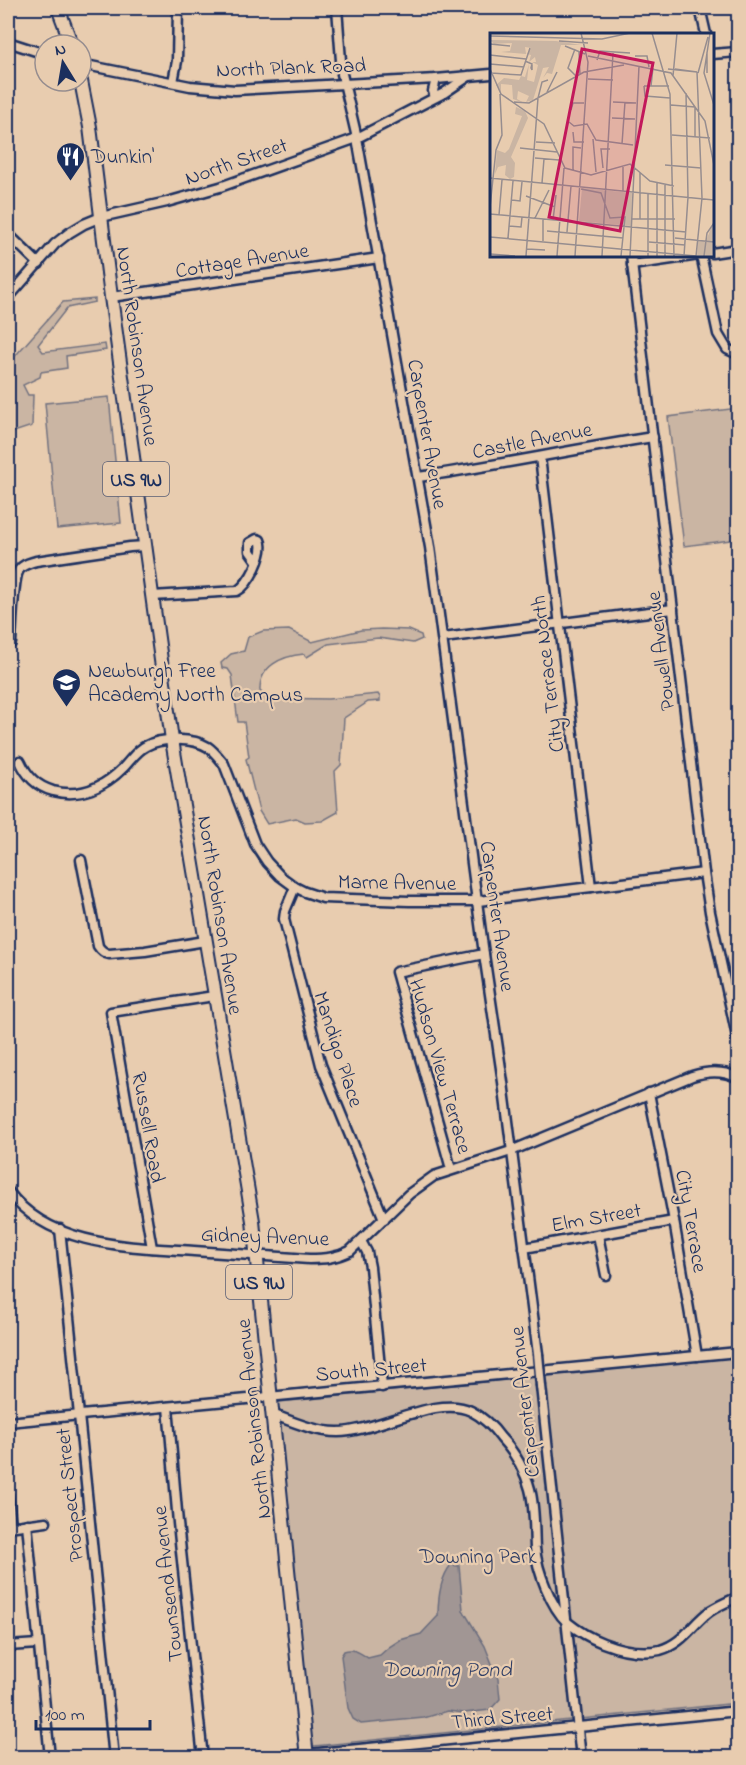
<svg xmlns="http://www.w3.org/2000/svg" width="746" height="1765" font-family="'Indie Flower',sans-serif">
<rect width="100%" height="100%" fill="#e8ccaf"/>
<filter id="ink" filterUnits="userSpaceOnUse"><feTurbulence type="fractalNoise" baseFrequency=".0167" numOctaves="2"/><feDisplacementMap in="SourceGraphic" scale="12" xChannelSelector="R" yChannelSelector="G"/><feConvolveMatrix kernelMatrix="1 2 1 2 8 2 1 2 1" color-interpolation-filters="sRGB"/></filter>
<g filter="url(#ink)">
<!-- green -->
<g fill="#cab5a3" stroke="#727280" stroke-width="1.5">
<path d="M95 299V302L67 308 38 345 43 352 105 344 106 350 66 356 67 368 41 372 40 377 23 385 28 395H33L32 426 8 434V364L63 302Z"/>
<path d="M109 397 121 523 57 529 45 403Z"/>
<path d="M738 408V539L684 546 668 417Z"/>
<path d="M382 629 409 630 421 635 422 639 413 643 378 638 328 644 307 657 304 654C282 656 259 666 260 691L267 698 328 699 378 694 380 697V701L368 702 344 718 341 765 335 771 338 812 322 821 305 822 296 818 267 824 259 811 246 759 249 757 244 722H238L232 675 228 669 222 668 221 663 231 654 244 651 248 637 263 631 289 630 312 642 361 630Z"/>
<path d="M738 1357V1703L314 1746 311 1743 277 1405 279 1402Z"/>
</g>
<!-- water -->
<path fill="#a19694" stroke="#6b6d7e" stroke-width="1.5" d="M451 1565 459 1566 463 1610 485 1646 498 1679 500 1699 490 1710 464 1713 448 1711 424 1718 361 1724 353 1719 348 1708 341 1656 344 1651C354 1648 360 1653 368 1658L380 1655 389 1647 400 1640 421 1634 438 1616C438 1599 440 1578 451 1565Z"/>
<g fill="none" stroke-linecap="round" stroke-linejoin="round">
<defs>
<g id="minor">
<path d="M337 8 342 74 357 138 430 547 484 954 503 1082 538 1354"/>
<path d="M700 8 706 34"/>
<path d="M8 42 45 54"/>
<path d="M712 54 738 52"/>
<path d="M81 64 190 86 235 90 436 79 491 74"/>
<path d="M173 82 177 61 178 8"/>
<path d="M435 97 433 91 436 79"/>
<path d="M8 234 39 264"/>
<path d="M712 253 738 249"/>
<path d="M631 255 704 873 710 912 738 1041"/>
<path d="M701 255 718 334 727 349 738 354"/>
<path d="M632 265 699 255"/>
<path d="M111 297 379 258"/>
<path d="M8 298 55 244 69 233 84 224 101 217 167 202 220 187 357 138 444 93 469 76"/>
<path d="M540 457 591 887"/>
<path d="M418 477C496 466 574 449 653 437"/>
<path d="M152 596 237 591C249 585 266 552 260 540L257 539 250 543V551L257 561"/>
<path d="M443 638 673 609"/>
<path d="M11 643C12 629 13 579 19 570 23 564 30 563 36 561L130 547 145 546"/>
<path d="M20 761C27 776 36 786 53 791 80 798 104 787 123 768 130 761 137 750 146 746 161 737 194 738 208 747 215 752 219 758 224 764L255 844 267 862 280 876 295 887 305 892 323 898 409 901H478L704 873"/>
<path d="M81 860 98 946C101 951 104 953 109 954L145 951 205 941"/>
<path d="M295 887 285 911 284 919 321 1065 384 1219"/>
<path d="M649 1093 674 1221 697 1356"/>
<path d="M451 1169 396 972 484 954"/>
<path d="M8 1191C49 1247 131 1247 194 1251 232 1254 271 1256 309 1259 324 1259 336 1258 350 1251L409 1194 434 1176 511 1151 692 1076C708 1071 723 1070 738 1078"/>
<path d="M60 1229 114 1758"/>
<path d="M598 1235 606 1275"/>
<path d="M361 1241 367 1252 370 1267 382 1387"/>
<path d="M152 1248 111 1012 214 996"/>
<path d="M524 1248 674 1221"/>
<path d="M541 1386 581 1758"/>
<path d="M168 1407 178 1523 203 1758"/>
<path d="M272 1414C293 1422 316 1432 338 1432 376 1432 438 1394 471 1411 483 1417 493 1427 501 1438 514 1452 525 1470 530 1489 535 1508 534 1529 535 1548 537 1570 551 1607 567 1622 578 1631 590 1638 603 1643 621 1650 641 1654 660 1650 683 1644 692 1624 710 1611 719 1605 729 1601 738 1597"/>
<path d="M8 1422 738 1352"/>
<path d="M8 1494 11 1526"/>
<path d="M27 1524 50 1758"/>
<path d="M8 1527 46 1522"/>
<path d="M8 1646 38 1644"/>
<path d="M269 1758 738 1711"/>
</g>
<g id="highway">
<path d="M58 8 72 45"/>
<path d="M81 81 90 127 111 297 172 740 253 1221 307 1758"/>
</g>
</defs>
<!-- minor casing -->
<use href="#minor" stroke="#1b2f5e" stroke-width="13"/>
<!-- highway casing -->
<use href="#highway" stroke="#1b2f5e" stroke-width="16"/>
<!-- minor -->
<use href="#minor" stroke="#e8ccaf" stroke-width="8"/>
<!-- highway -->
<use href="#highway" stroke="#e8ccaf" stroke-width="12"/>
<defs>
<path id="minor-bridge" d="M538 1354 541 1386"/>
</defs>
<!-- minor-bridge casing -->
<use href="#minor-bridge" stroke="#1b2f5e" stroke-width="13" stroke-linecap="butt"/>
<!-- minor-bridge -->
<use href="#minor-bridge" stroke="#e8ccaf" stroke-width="8"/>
</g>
</g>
<!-- icons -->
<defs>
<symbol id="restaurant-pin" viewBox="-11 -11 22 30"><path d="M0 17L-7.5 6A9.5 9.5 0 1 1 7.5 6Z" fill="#1b2f5e" stroke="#e8ccaf"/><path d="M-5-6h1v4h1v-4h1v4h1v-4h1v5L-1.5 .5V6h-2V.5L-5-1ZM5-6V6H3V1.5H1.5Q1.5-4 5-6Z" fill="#fff"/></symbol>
<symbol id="school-pin" viewBox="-11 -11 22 30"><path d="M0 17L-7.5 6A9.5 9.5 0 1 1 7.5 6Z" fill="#1b2f5e" stroke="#e8ccaf"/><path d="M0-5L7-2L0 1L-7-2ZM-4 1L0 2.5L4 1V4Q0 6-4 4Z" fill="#fff"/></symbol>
</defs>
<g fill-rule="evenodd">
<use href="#restaurant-pin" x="54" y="140" width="33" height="45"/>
<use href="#school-pin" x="50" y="666" width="33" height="45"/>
</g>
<g text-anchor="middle" stroke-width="4.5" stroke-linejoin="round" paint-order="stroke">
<!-- shield labels -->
<g fill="#e8ccaf" stroke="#585e76" stroke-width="1.5">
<rect x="103" y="462" width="66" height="34" rx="4.5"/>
<rect x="226" y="1265" width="66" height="34" rx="4.5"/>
</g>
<g font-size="20" font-weight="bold" fill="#1b2f5e">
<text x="136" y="486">US 9W</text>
<text x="259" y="1289">US 9W</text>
</g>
<!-- street labels -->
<g font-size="21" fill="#1b2f5e" stroke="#e8ccaf">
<text transform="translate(291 67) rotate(-2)" y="7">North Plank Road</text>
<text transform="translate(236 161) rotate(-19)" y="7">North Street</text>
<text transform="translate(242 260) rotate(-9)" y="7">Cottage Avenue</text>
<text transform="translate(138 346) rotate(82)" y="7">North Robinson Avenue</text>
<text transform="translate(428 434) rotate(80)" y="7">Carpenter Avenue</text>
<text transform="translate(532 440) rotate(-11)" y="7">Castle Avenue</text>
<text transform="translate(660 651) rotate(-97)" y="7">Powell Avenue</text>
<text transform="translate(547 674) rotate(-97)" y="7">City Terrace North</text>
<text transform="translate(397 882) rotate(1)" y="7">Marne Avenue</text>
<text transform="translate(221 915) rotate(81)" y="7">North Robinson Avenue</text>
<text transform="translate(498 916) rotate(82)" y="7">Carpenter Avenue</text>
<text transform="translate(339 1049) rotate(72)" y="7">Mandigo Place</text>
<text transform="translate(441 1066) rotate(74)" y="7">Hudson View Terrace</text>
<text transform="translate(149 1127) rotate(80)" y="7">Russell Road</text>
<text transform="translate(596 1217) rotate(-10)" y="7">Elm Street</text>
<text transform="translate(692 1221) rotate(80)" y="7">City Terrace</text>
<text transform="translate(265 1236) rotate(2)" y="7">Gidney Avenue</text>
<text transform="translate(371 1369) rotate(-5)" y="7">South Street</text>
<text transform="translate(524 1402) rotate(-96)" y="7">Carpenter Avenue</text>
<text transform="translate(253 1419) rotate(-96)" y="7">North Robinson Avenue</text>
<text transform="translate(69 1495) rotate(-96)" y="7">Prospect Street</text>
<text transform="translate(167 1584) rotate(-96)" y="7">Townsend Avenue</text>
<text transform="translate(502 1717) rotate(-5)" y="7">Third Street</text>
</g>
<!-- poi labels -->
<g font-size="21" fill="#1b2f5e" stroke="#e8ccaf" text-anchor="start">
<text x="91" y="163">Dunkin'</text>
<text x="88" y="677">Newburgh Free<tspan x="88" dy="24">Academy North Campus</tspan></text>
</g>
<!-- park labels -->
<g font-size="21" fill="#2c3c65" stroke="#e8ccaf">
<text x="478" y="1563">Downing Park</text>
</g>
<!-- water labels -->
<g font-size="22" font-style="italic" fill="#2f3e66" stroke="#e8ccaf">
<text x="447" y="1676">Downing Pond</text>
</g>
</g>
<!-- overview -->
<g transform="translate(490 33)">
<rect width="224" height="224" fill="#e8ccaf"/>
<path d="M0 7 66 8 91 12H71L62 41 57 40 53 45 59 34 53 35 43 67 36 69 39 63 28 58 27 66 34 70 23 66 22 52 11 51V60L6 52 14 45 29 47 31 43 35 44 39 31 37 47 44 49 48 32 42 29H46L45 24 39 29 41 22 37 21 41 15 35 14 36 21 11 19 20 18 22 10 4 11ZM26 74 35 78 38 85 21 124 25 130 24 144 20 146 15 142 16 132 8 134 5 141 7 117 15 120 19 116 32 83 25 81ZM92 155 142 160 141 193 89 188ZM223 190 222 223H207L208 207 216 208Z" fill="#cab5a3"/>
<path fill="none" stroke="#968d8f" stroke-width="1.5" d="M162 0 180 61 184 223M220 0 214 40 224 72M0 3 112 6 140 0M69 8 98 10M0 11 20 13M75 13 95 21M85 16 78 35 87 44M89 19 90 42M0 22 36 26M98 23 181 40 215 88 224 132M145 23H157L159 34M107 27 110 18 140 20M35 28 42 31 41 35 42 37V32M0 31 34 34M0 36 11 61 54 91 75 135 101 142 140 131 160 148 184 153M178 36 207 39M185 36 207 39M1 40 31 42 40 15M208 40 218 4M217 40V19M183 43 187 0M98 46 123 47M154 53 155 63 180 65M154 53H179M161 53 163 35M57 59 67 39M24 69 39 70 94 39 134 32M123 69 146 70M181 72 205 74M205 74V104M81 77 83 70H94M122 85 145 86M79 89 84 93 97 91 106 107 143 112M83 99 84 109H94M182 102 220 105M103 106 106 139M46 109 65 110M132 111 135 69M30 115 67 119M45 125 69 127M175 132 211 135M113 135 111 116H120M83 138V114L91 115M150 140V186M0 145 224 167M52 150 54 126M91 156 111 160 120 185 135 184 131 223M133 158V133M158 161V223M36 163 65 174M22 167 30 168 32 149M0 174 6 117 12 102 10 61M0 181 196 199M9 182 12 147M45 185 59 157M53 186V208M142 186H185M63 187 66 162M19 193 31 194 32 184M57 198 133 205M77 199 81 153M0 204 206 223 212 165 207 39M18 205 23 148M185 205 224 209M159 209 195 212M37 216 55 217M0 221 25 223M36 223 48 65 52 49 58 47M67 223 74 135M85 223 98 29 91 0M112 223 123 20M140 223 149 33M167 223V150M175 223V151M194 223 198 164 196 60M214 223 217 200 224 190"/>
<path fill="#c2185b" fill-opacity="0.15" stroke="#c2185b" stroke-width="3" d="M92 16 163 30 130 198 59 184Z"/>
<rect width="224" height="224" fill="none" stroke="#1b2f5e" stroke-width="3"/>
</g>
<!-- margin -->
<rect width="746" height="1765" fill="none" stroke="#e8ccaf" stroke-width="30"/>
<rect x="15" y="15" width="716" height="1735" fill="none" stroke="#1b2f5e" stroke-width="2" filter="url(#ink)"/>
<!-- north arrow -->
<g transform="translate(63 63) rotate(349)"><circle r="28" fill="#e8ccaf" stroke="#968d8f" stroke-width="1.5"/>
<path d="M0-4.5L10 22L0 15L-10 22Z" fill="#1b2f5e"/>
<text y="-9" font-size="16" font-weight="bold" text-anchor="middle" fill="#1b2f5e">N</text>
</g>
<!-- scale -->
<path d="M36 1720v9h114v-9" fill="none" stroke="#1b2f5e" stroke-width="3"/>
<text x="45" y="1720" font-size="18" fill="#1b2f5e" stroke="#e8ccaf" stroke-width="4.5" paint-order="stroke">100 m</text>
</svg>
